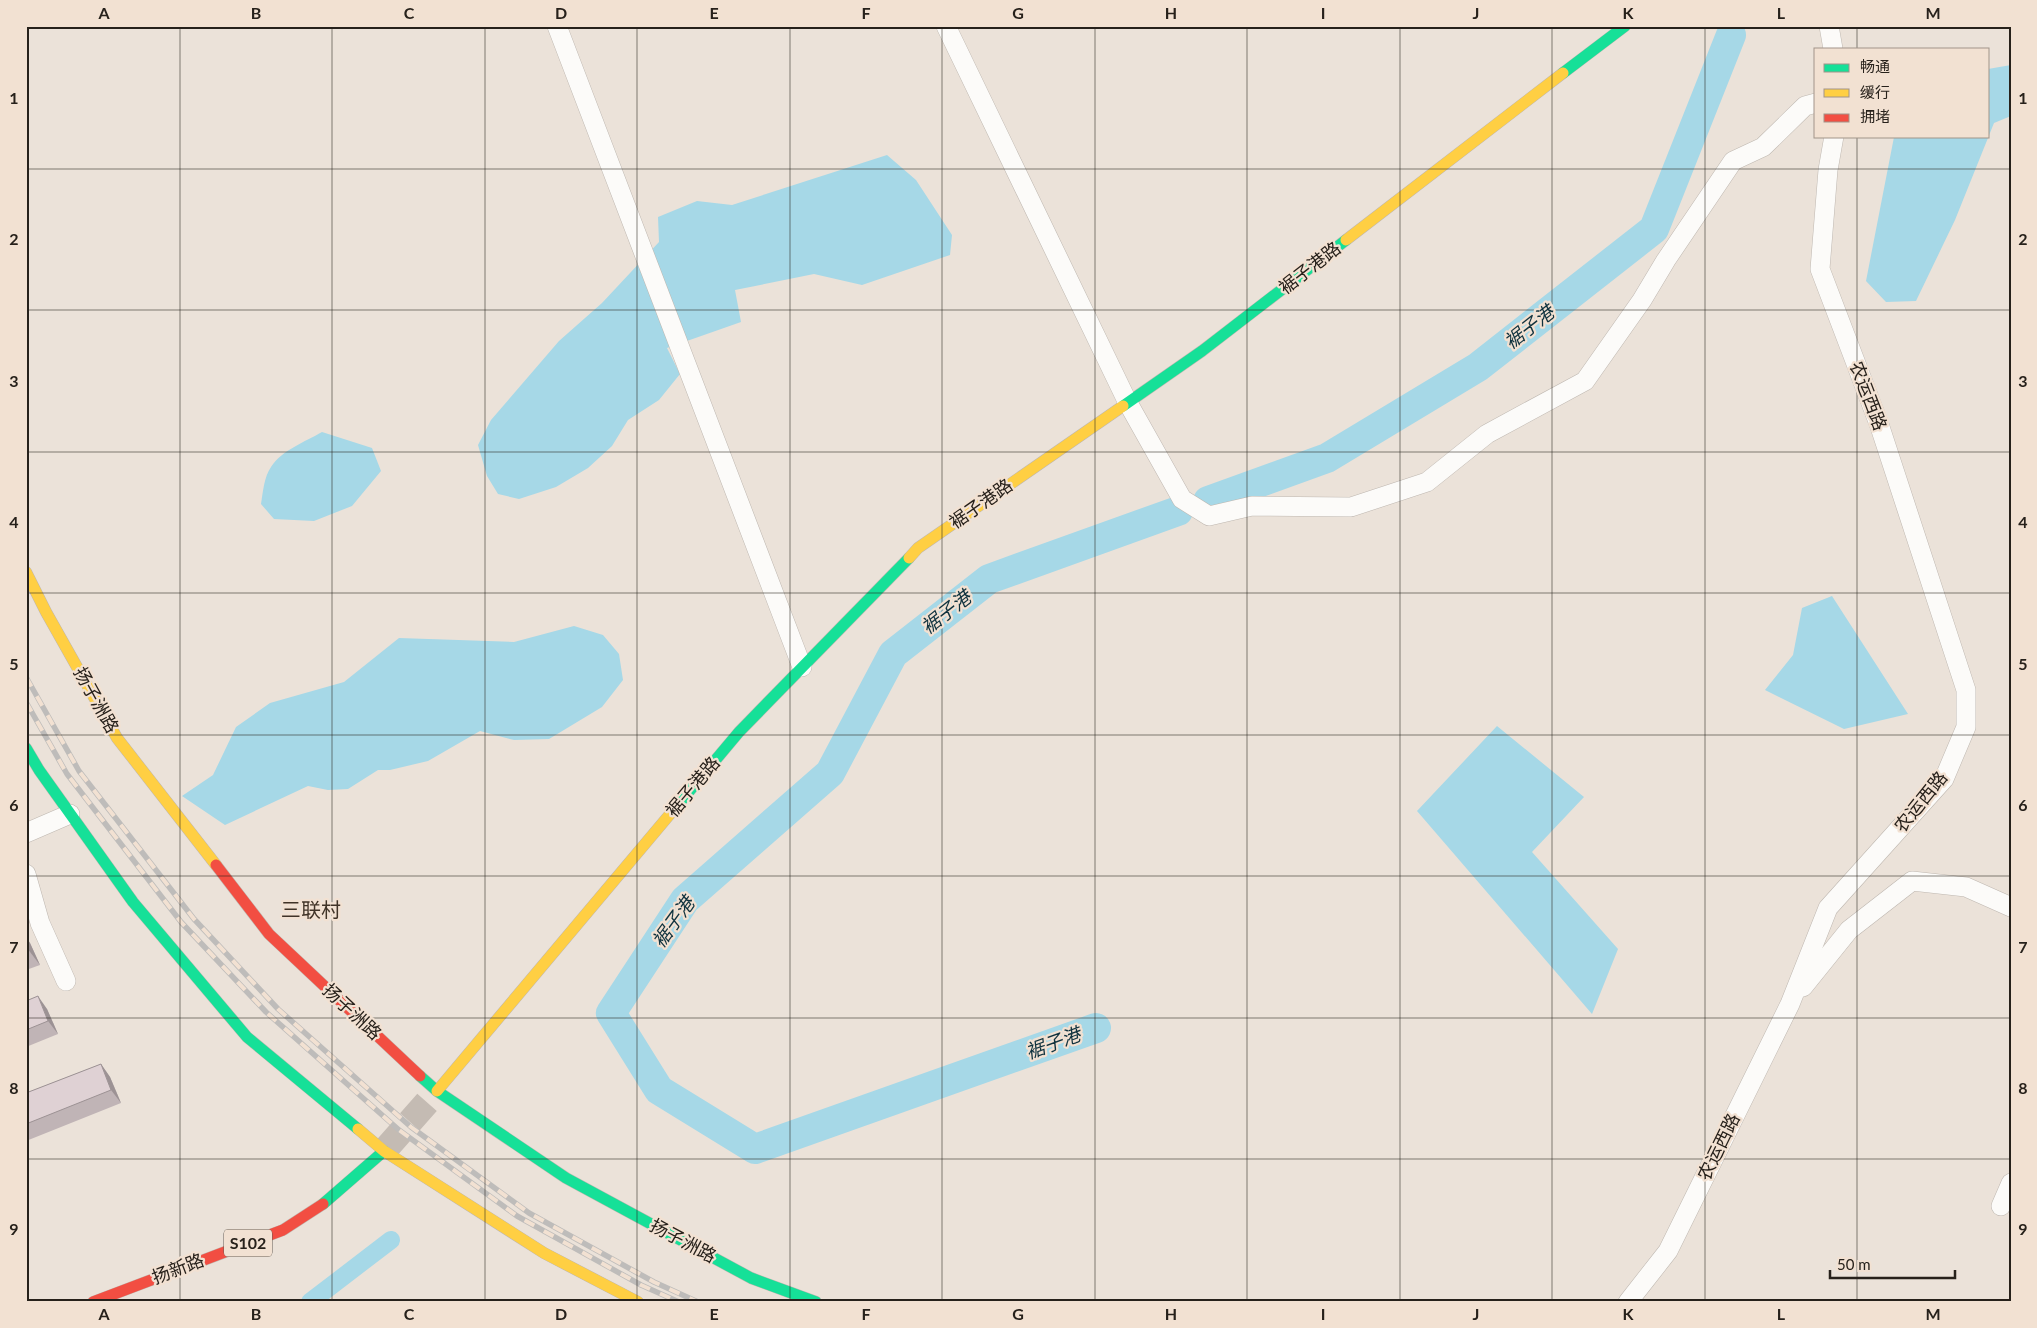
<svg xmlns="http://www.w3.org/2000/svg" width="2037" height="1328" font-family="Lato,'Noto Sans SC',sans-serif">
<rect width="100%" height="100%" fill="#ebe2d9"/>
<!-- water -->
<g fill="#a6d8e7">
<path d="M2011 65V116L1994 123 1955 220 1916 301 1886 302 1866 281 1894 137 1988 136V69Z"/>
<path d="M887 155 916 180 952 235 950 255 862 285 814 274 735 290 741 322 667 348 680 374 659 400 628 420 612 446 588 468 556 487 519 499 498 494 487 476 478 445 491 420 559 341 602 303 659 242 658 217 697 201 732 205Z"/>
<path d="M322 432 372 448 381 471 352 506 314 521 274 519 261 504C263 492 264 477 271 467 282 450 305 442 322 432Z"/>
<path d="M1832 596 1908 714 1844 729 1765 690 1793 655 1802 608Z"/>
<path d="M574 626 603 635 619 654 623 680 602 707 549 739 514 740 480 731 428 761 390 770H378L348 789 328 790 308 786 225 825 182 796 213 775 236 727 270 703 344 682 399 638 514 642Z"/>
<path d="M1497 726 1584 797 1532 852 1618 949 1592 1014 1417 811Z"/>
</g>
<g fill="none" stroke-linecap="round" stroke-linejoin="round">
<!-- canal -->
<path stroke="#a6d8e7" stroke-width="18" d="M310 1302 391 1240"/>
<!-- river -->
<g stroke="#a6d8e7" stroke-width="30">
<path d="M1208 501 1327 458 1478 367 1654 229 1731 35"/>
<path d="M1096 1028 755 1149 659 1090 611 1013 685 900 830 773 893 654 989 579 1178 511"/>
</g>
<!-- secondary-tunnel -->
<path stroke="#c4bbb3" stroke-width="26" stroke-dasharray="26 13" stroke-linecap="butt" d="M384 1151 437 1091"/>
<defs>
<g id="street">
<path d="M557 26 802 667"/>
<path d="M946 26 1128 403 1182 499 1209 516 1252 506 1351 507 1427 482 1487 434 1585 381 1642 300 1666 260 1733 161 1763 147 1805 106 1816 103"/>
<path d="M1829 26 1833 49"/>
<path d="M26 833 70 814"/>
<path d="M26 874 40 923 66 981"/>
<path d="M1803 987 1849 930 1912 881 1966 887 2011 907"/>
<path d="M2001 1206 2011 1183"/>
<path d="M1628 1302 1668 1251 1790 1004 1828 908 1944 779 1966 727V690L1879 424 1820 269 1828 170 1834 136"/>
</g>
<g id="fast">
<path d="M1563 73 1625 26"/>
<path d="M1123 406 1202 351 1346 240"/>
<path d="M26 748 39 770 133 902 247 1037 358 1129"/>
<path d="M676 807 739 732 909 558"/>
<path d="M420 1076 437 1091 566 1178 751 1278 816 1302"/>
<path d="M323 1204 384 1151"/>
</g>
<g id="slow">
<path d="M1346 240 1563 73"/>
<path d="M909 558 918 548 1123 406"/>
<path d="M26 572 46 612 117 738 216 865"/>
<path d="M437 1091 676 807"/>
<path d="M358 1129 384 1151 544 1253 638 1302"/>
</g>
<g id="jam">
<path d="M216 865 269 934 420 1076"/>
<path d="M93 1302 283 1230 323 1204"/>
</g>
</defs>
<!-- street casing -->
<use href="#street" stroke="#beb7b0" stroke-width="20"/>
<!-- fast casing -->
<use href="#fast" stroke="#beb7b0" stroke-width="12"/>
<!-- slow casing -->
<use href="#slow" stroke="#beb7b0" stroke-width="12"/>
<!-- jam casing -->
<use href="#jam" stroke="#beb7b0" stroke-width="12"/>
<!-- street -->
<use href="#street" stroke="#fcfbf9" stroke-width="19"/>
<!-- fast -->
<use href="#fast" stroke="#16e098" stroke-width="11"/>
<!-- slow -->
<use href="#slow" stroke="#ffcf43" stroke-width="11"/>
<!-- jam -->
<use href="#jam" stroke="#f24e42" stroke-width="11"/>
<defs>
<g id="rail">
<path d="M26 677 79 771 194 919 278 1009 411 1127 529 1213 654 1282 698 1302"/>
<path d="M26 702 67 774 181 922 266 1012 399 1130 517 1216 641 1285 679 1302"/>
</g>
</defs>
<!-- rail casing -->
<use href="#rail" stroke="#bebcba" stroke-width="5.5"/>
<!-- rail -->
<use href="#rail" stroke="#f2e1d2" stroke-width="4" stroke-dasharray="11" stroke-linecap="butt"/>
</g>
<!-- wall -->
<g fill="#c0b4b6">
<path d="M26 937 30 943 40 965 26 970Z"/>
<path d="M26 1001 47 1009 58 1034 26 1047Z"/>
<path d="M101 1064 110 1077 121 1103 26 1141V1093Z"/>
</g>
<!-- shaded-wall -->
<g fill="#9c9294">
<path d="M26 937 30 943 40 965 27 948 26 945Z"/>
<path d="M38 996 47 1009 58 1034 48 1021Z"/>
<path d="M101 1064 110 1077 121 1103 111 1090Z"/>
</g>
<!-- building -->
<g fill="#dfd1d4" stroke="#9c9294">
<path d="M38 996 48 1021 26 1030V1001Z"/>
<path d="M101 1064 111 1090 26 1124V1093Z"/>
</g>
<!-- grid -->
<path fill="none" stroke="#27211b" stroke-width="1" stroke-opacity="0.55" d="M180 26V1302M332 26V1302M485 26V1302M637 26V1302M790 26V1302M942 26V1302M1095 26V1302M1247 26V1302M1400 26V1302M1552 26V1302M1705 26V1302M1857 26V49M1857 136V1302M26 169H2011M26 310H2011M26 452H2011M26 593H2011M26 735H2011M26 876H2011M26 1018H2011M26 1159H2011"/>
<g text-anchor="middle" stroke-width="4.5" stroke-linejoin="round" paint-order="stroke">
<!-- shield labels -->
<rect fill="#f2e1d2" stroke="#645b52" stroke-width="1" x="224" y="1229.5" width="48" height="27" rx="4"/>
<g font-size="16" font-weight="bold" fill="#27211b">
<text x="248" y="1249">S102</text>
</g>
<!-- street labels -->
<g font-size="18" fill="#27211b" stroke="#f2e1d2">
<text transform="translate(1310 268) rotate(-38)" y="6">裾子港路</text>
<text transform="translate(1868 396) rotate(69)" y="6">农运西路</text>
<text transform="translate(981 504) rotate(-35)" y="6">裾子港路</text>
<text transform="translate(96 700) rotate(61)" y="6">扬子洲路</text>
<text transform="translate(693 787) rotate(-50)" y="6">裾子港路</text>
<text transform="translate(1921 802) rotate(-51)" y="6">农运西路</text>
<text transform="translate(352 1012) rotate(43)" y="6">扬子洲路</text>
<text transform="translate(1719 1147) rotate(-64)" y="6">农运西路</text>
<text transform="translate(683 1241) rotate(28)" y="6">扬子洲路</text>
<text transform="translate(178 1269) rotate(-21)" y="6">扬新路</text>
</g>
<!-- water labels -->
<g font-size="19" font-style="italic" fill="#0f323e" stroke="#f2e1d2">
<text transform="translate(1529 327) rotate(-38)" y="7">裾子港</text>
<text transform="translate(946 612) rotate(-38)" y="7">裾子港</text>
<text transform="translate(673 922) rotate(-54)" y="7">裾子港</text>
<text transform="translate(1053 1043) rotate(-20)" y="7">裾子港</text>
</g>
<!-- quarter labels -->
<g font-size="20" fill="#403327" stroke="#f2e1d2">
<text x="311" y="917">三联村</text>
</g>
</g>
<!-- border -->
<rect width="2037" height="1328" fill="none" stroke="#f2e1d2" stroke-width="55"/>
<!-- legend -->
<rect x="1814" y="48" width="175" height="90" fill="#f2e1d2" stroke="#a19489"/>
<rect x="1824" y="64" width="25" height="8" fill="#16e098" stroke="#a19489"/>
<text x="1860" y="72" font-size="15" fill="#27211b">畅通</text>
<rect x="1824" y="89" width="25" height="8" fill="#ffcf43" stroke="#a19489"/>
<text x="1860" y="98" font-size="15" fill="#27211b">缓行</text>
<rect x="1824" y="114" width="25" height="8" fill="#f24e42" stroke="#a19489"/>
<text x="1860" y="122" font-size="15" fill="#27211b">拥堵</text>
<!-- scale -->
<path d="M1830 1270v8h125v-8" fill="none" stroke="#27211b" stroke-width="2.5"/>
<text x="1837" y="1270" font-size="15" fill="#27211b" stroke="#f2e1d2" stroke-width="4" paint-order="stroke">50 m</text>
<rect x="28" y="28" width="1982" height="1272" fill="none" stroke="#27211b" stroke-width="2"/>
<g font-size="16" text-anchor="middle" font-weight="bold" fill="#27211b">
<text x="104" y="19">A</text>
<text x="256" y="19">B</text>
<text x="409" y="19">C</text>
<text x="561" y="19">D</text>
<text x="714" y="19">E</text>
<text x="866" y="19">F</text>
<text x="1018" y="19">G</text>
<text x="1171" y="19">H</text>
<text x="1323" y="19">I</text>
<text x="1476" y="19">J</text>
<text x="1628" y="19">K</text>
<text x="1781" y="19">L</text>
<text x="1933" y="19">M</text>
<text x="14" y="104">1</text>
<text x="2023" y="104">1</text>
<text x="14" y="245">2</text>
<text x="2023" y="245">2</text>
<text x="14" y="387">3</text>
<text x="2023" y="387">3</text>
<text x="14" y="528">4</text>
<text x="2023" y="528">4</text>
<text x="14" y="670">5</text>
<text x="2023" y="670">5</text>
<text x="14" y="811">6</text>
<text x="2023" y="811">6</text>
<text x="14" y="953">7</text>
<text x="2023" y="953">7</text>
<text x="14" y="1094">8</text>
<text x="2023" y="1094">8</text>
<text x="14" y="1235">9</text>
<text x="2023" y="1235">9</text>
<text x="104" y="1320">A</text>
<text x="256" y="1320">B</text>
<text x="409" y="1320">C</text>
<text x="561" y="1320">D</text>
<text x="714" y="1320">E</text>
<text x="866" y="1320">F</text>
<text x="1018" y="1320">G</text>
<text x="1171" y="1320">H</text>
<text x="1323" y="1320">I</text>
<text x="1476" y="1320">J</text>
<text x="1628" y="1320">K</text>
<text x="1781" y="1320">L</text>
<text x="1933" y="1320">M</text>
</g>
</svg>
